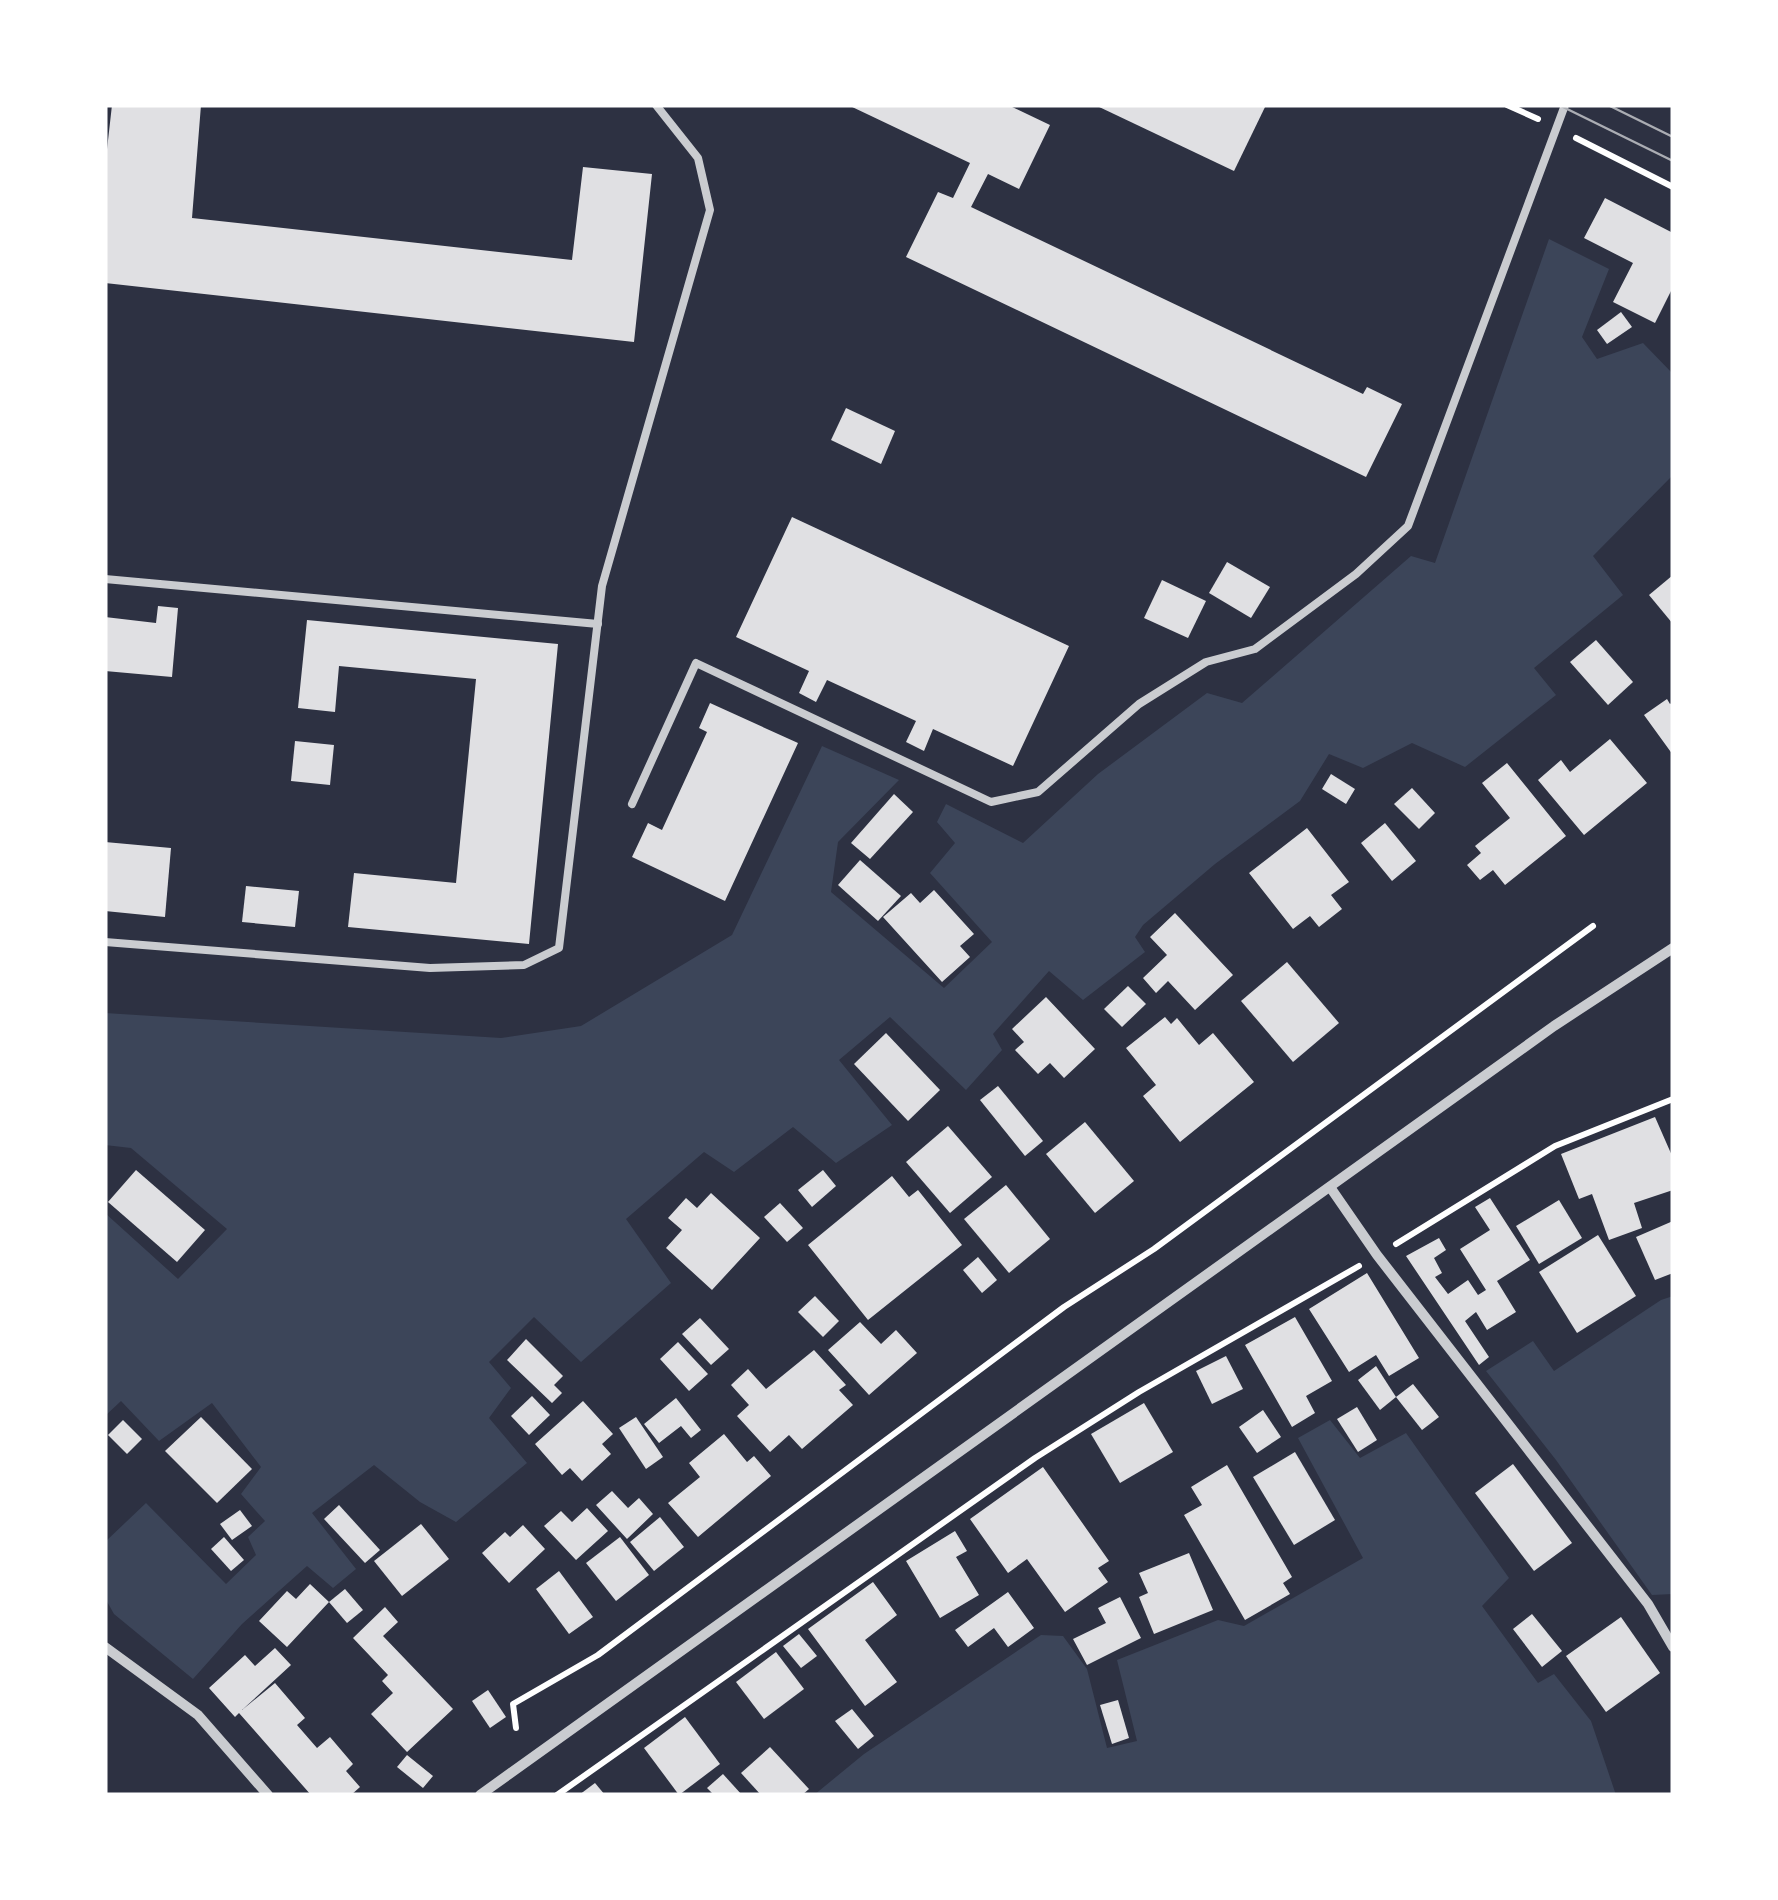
<svg xmlns="http://www.w3.org/2000/svg" width="1778" height="1900" font-family="Commissioner,sans-serif">
<rect width="100%" height="100%" fill="#2d3142"/>
<!-- green -->
<g fill="#3c4559">
<path d="M1549 239 1609 269 1582 337 1597 359 1643 343 1673 374V475L1593 556 1623 595 1534 668 1556 695 1465 767 1412 743 1363 768 1329 754 1300 801 1215 864 1143 925 1135 937 1145 952 1083 1000 1049 971 993 1034 1002 1050 966 1090 890 1017 839 1060 892 1125 836 1163 793 1127 734 1172 704 1152 626 1219 671 1283 581 1362 534 1317 489 1362 511 1388 489 1418 527 1463 456 1522 420 1502 374 1465 312 1513 356 1569 333 1588 307 1566 242 1624 193 1679 114 1614 105 1598V1542L146 1503 226 1584 256 1555 248 1537 265 1521 241 1494 261 1467 212 1403 159 1441 121 1401 105 1416V1213L178 1279 227 1229 131 1148 105 1145V1013L501 1038 581 1026 732 935 822 746 899 780 838 842 831 892 944 988 992 942 930 873 955 843 937 822 946 804 1023 843 1098 774 1207 693 1242 703 1411 556 1435 563Z"/>
<path d="M1673 1296V1594L1652 1595 1556 1460 1486 1371 1533 1341 1554 1371 1661 1300Z"/>
<path d="M1330 1420 1360 1458 1406 1433 1509 1578 1482 1606 1538 1683 1554 1674 1591 1721 1616 1795H814L864 1754 1041 1635 1063 1636 1087 1669 1107 1748 1137 1741 1117 1660 1218 1620 1244 1626 1363 1558 1298 1438Z"/>
</g>
<!-- building -->
<g fill="#e0e0e3">
<path d="M112 105H201L192 218 572 260 583 167 652 174 634 342 105 283V167Z"/>
<path d="M848 105H1008L1050 125 1019 189 988 174 971 207 1363 394 1367 387 1402 404 1366 477 906 257 938 192 953 198 970 163Z"/>
<path d="M1095 105H1266L1234 171Z"/>
<path d="M1605 198 1673 233V287L1655 323 1613 302 1633 263 1584 238Z"/>
<path d="M1621 312 1632 327 1607 344 1597 330Z"/>
<path d="M846 408 895 431 881 464 831 440Z"/>
<path d="M792 517 1069 646 1013 766 933 729 924 751 906 742 916 721 827 680 816 702 799 693 809 671 736 637Z"/>
<path d="M1227 562 1270 587 1251 618 1209 593Z"/>
<path d="M1673 575V624L1649 595Z"/>
<path d="M1162 580 1206 601 1188 638 1144 618Z"/>
<path d="M158 606 178 608 172 677 105 671V617L156 623Z"/>
<path d="M307 620 558 644 529 944 348 927 354 873 456 883 476 679 339 666 335 712 298 708Z"/>
<path d="M1596 640 1633 682 1608 705 1570 662Z"/>
<path d="M1667 699 1670 704 1673 702V755L1644 715Z"/>
<path d="M710 703 798 743 725 901 632 857 648 823 662 830 707 732 699 728Z"/>
<path d="M1610 739 1647 783 1584 835 1538 780 1561 760 1570 772Z"/>
<path d="M295 741 334 745 330 785 291 781Z"/>
<path d="M1507 763 1566 836 1505 885 1493 870 1480 880 1467 865 1481 853 1475 846 1510 818 1482 783Z"/>
<path d="M1331 774 1355 789 1346 804 1322 789Z"/>
<path d="M1412 788 1435 813 1419 829 1394 804Z"/>
<path d="M894 794 913 812 870 859 851 843Z"/>
<path d="M1385 823 1416 861 1392 881 1361 843Z"/>
<path d="M1307 828 1349 882 1331 895 1342 909 1319 927 1310 916 1293 929 1249 873Z"/>
<path d="M105 842 171 848 165 917 105 911Z"/>
<path d="M860 860 901 896 878 921 838 885Z"/>
<path d="M246 886 299 891 295 927 242 922Z"/>
<path d="M934 890 974 934 960 946 970 957 942 982 883 917 911 893 920 903Z"/>
<path d="M1175 913 1233 975 1195 1010 1168 981 1156 993 1143 978 1167 955 1150 937Z"/>
<path d="M1287 962 1339 1023 1293 1062 1241 1001Z"/>
<path d="M1128 986 1146 1004 1122 1027 1104 1009Z"/>
<path d="M1046 997 1095 1049 1064 1078 1050 1063 1038 1074 1015 1050 1024 1042 1012 1029Z"/>
<path d="M1165 1017 1171 1024 1177 1018 1199 1045 1213 1033 1254 1082 1180 1142 1143 1096 1156 1085 1126 1048Z"/>
<path d="M886 1033 940 1090 908 1121 854 1064Z"/>
<path d="M998 1086 1043 1141 1025 1156 980 1100Z"/>
<path d="M1655 1117 1673 1158V1190L1634 1203 1642 1228 1609 1240 1592 1194 1579 1199 1561 1154Z"/>
<path d="M1085 1122 1134 1181 1095 1213 1046 1154Z"/>
<path d="M948 1126 992 1177 950 1213 906 1162Z"/>
<path d="M136 1170 205 1230 177 1262 108 1202Z"/>
<path d="M823 1170 836 1186 812 1207 798 1190Z"/>
<path d="M892 1176 909 1197 918 1190 962 1245 868 1320 808 1245Z"/>
<path d="M1006 1185 1050 1239 1009 1273 964 1219Z"/>
<path d="M711 1193 760 1238 712 1290 666 1248 682 1230 668 1218 686 1198 697 1208Z"/>
<path d="M1490 1198 1530 1260 1497 1281 1516 1312 1487 1330 1476 1312 1465 1321 1489 1357 1479 1365 1406 1256 1439 1238 1446 1250 1434 1258 1442 1273 1435 1277 1448 1294 1468 1280 1478 1295 1486 1290 1460 1249 1490 1230 1475 1207Z"/>
<path d="M1559 1200 1582 1238 1539 1264 1516 1226Z"/>
<path d="M780 1203 803 1228 787 1242 764 1217Z"/>
<path d="M1673 1221V1273L1655 1280 1636 1237Z"/>
<path d="M1598 1235 1636 1296 1577 1333 1539 1272Z"/>
<path d="M978 1257 997 1280 982 1293 963 1270Z"/>
<path d="M1367 1273 1419 1358 1389 1376 1376 1355 1349 1372 1309 1309Z"/>
<path d="M815 1296 839 1321 823 1337 798 1312Z"/>
<path d="M1295 1317 1332 1381 1306 1396 1315 1413 1292 1427 1245 1345Z"/>
<path d="M700 1318 729 1349 711 1365 682 1334Z"/>
<path d="M860 1322 881 1344 896 1330 917 1353 869 1395 828 1350Z"/>
<path d="M526 1339 563 1376 554 1385 562 1393 552 1403 507 1360Z"/>
<path d="M678 1342 708 1374 689 1391 660 1359Z"/>
<path d="M814 1350 846 1385 839 1390 853 1405 802 1449 789 1435 770 1452 737 1416 749 1405 731 1385 748 1369 766 1389Z"/>
<path d="M1226 1356 1243 1389 1212 1404 1196 1371Z"/>
<path d="M1376 1366 1396 1397 1380 1410 1358 1380Z"/>
<path d="M1413 1384 1439 1417 1422 1430 1396 1397Z"/>
<path d="M532 1396 550 1415 529 1435 511 1416Z"/>
<path d="M676 1398 701 1430 691 1438 681 1426 659 1443 644 1424Z"/>
<path d="M583 1401 613 1434 602 1444 611 1454 582 1481 570 1468 562 1475 535 1444Z"/>
<path d="M1144 1403 1173 1452 1120 1483 1091 1434Z"/>
<path d="M1357 1407 1377 1440 1358 1452 1337 1419Z"/>
<path d="M1263 1410 1281 1437 1257 1453 1239 1427Z"/>
<path d="M201 1417 252 1469 217 1503 165 1451Z"/>
<path d="M636 1417 663 1457 646 1469 619 1428Z"/>
<path d="M123 1420 142 1439 127 1454 108 1435Z"/>
<path d="M724 1434 747 1462 754 1456 771 1476 698 1537 668 1503 700 1477 689 1463Z"/>
<path d="M1295 1452 1335 1520 1294 1545 1253 1477Z"/>
<path d="M1513 1464 1572 1543 1534 1571 1475 1493Z"/>
<path d="M1227 1465 1292 1577 1283 1583 1290 1594 1245 1620 1184 1515 1202 1505 1191 1487Z"/>
<path d="M1043 1467 1109 1561 1098 1568 1108 1582 1065 1612 1027 1559 1008 1573 970 1519Z"/>
<path d="M612 1491 628 1508 639 1498 653 1514 627 1539 596 1505Z"/>
<path d="M339 1505 380 1550 365 1563 324 1519Z"/>
<path d="M587 1508 608 1531 576 1560 544 1526 561 1511 572 1522Z"/>
<path d="M240 1510 252 1526 232 1540 220 1524Z"/>
<path d="M660 1517 684 1547 654 1571 630 1542Z"/>
<path d="M421 1524 449 1559 402 1596 374 1561Z"/>
<path d="M523 1525 545 1549 509 1583 482 1553 505 1532 510 1537Z"/>
<path d="M955 1531 967 1551 956 1557 979 1595 940 1618 906 1561Z"/>
<path d="M224 1537 244 1560 231 1571 211 1549Z"/>
<path d="M620 1537 649 1575 616 1601 586 1563Z"/>
<path d="M1189 1553 1213 1610 1154 1634 1139 1597 1148 1593 1139 1573Z"/>
<path d="M559 1571 593 1617 569 1634 536 1589Z"/>
<path d="M873 1582 897 1615 865 1640 897 1682 865 1706 808 1629Z"/>
<path d="M310 1584 329 1602 287 1647 259 1621 287 1591 296 1599Z"/>
<path d="M345 1589 363 1610 347 1623 329 1602Z"/>
<path d="M1008 1592 1034 1628 1008 1647 994 1628 968 1647 955 1630Z"/>
<path d="M1120 1597 1141 1638 1087 1665 1073 1639 1106 1623 1098 1608Z"/>
<path d="M385 1607 398 1622 383 1636 453 1709 407 1752 371 1714 393 1693 382 1681 388 1675 353 1638Z"/>
<path d="M1532 1614 1562 1651 1542 1667 1513 1629Z"/>
<path d="M1621 1617 1660 1673 1606 1712 1566 1656Z"/>
<path d="M799 1634 817 1656 801 1668 783 1646Z"/>
<path d="M275 1648 291 1665 242 1710 275 1683 305 1718 297 1725 317 1748 330 1737 353 1764 346 1771 360 1787 351 1795H311L239 1713 235 1717 209 1688 245 1655 255 1666Z"/>
<path d="M776 1652 804 1689 764 1719 736 1682Z"/>
<path d="M488 1690 506 1717 490 1728 472 1701Z"/>
<path d="M1118 1700 1129 1738 1112 1744 1100 1705Z"/>
<path d="M852 1709 874 1736 858 1749 835 1721Z"/>
<path d="M685 1717 720 1764 679 1795 644 1748Z"/>
<path d="M770 1747 809 1789 802 1795H761L741 1773Z"/>
<path d="M407 1755 433 1776 423 1788 397 1767Z"/>
<path d="M723 1774 742 1795H714L707 1788Z"/>
<path d="M595 1783 605 1795H579Z"/>
</g>
<g fill="none" stroke-linecap="round" stroke-linejoin="round">
<!-- path -->
<g stroke="#fff" stroke-width="6">
<path d="M1507 105 1538 119"/>
<path d="M1576 138 1673 187"/>
<path d="M1396 1244 1555 1146 1673 1099"/>
<path d="M516 1728 513 1704 598 1655 1064 1307 1154 1249 1593 926"/>
<path d="M557 1795 1035 1458 1139 1392 1359 1266"/>
</g>
<!-- service -->
<g stroke="#caccd0" stroke-width="8">
<path d="M105 579 598 624"/>
<path d="M632 804 696 663 991 802 1038 792 1139 704 1206 662 1255 649 1356 574 1408 526 1565 105"/>
<path d="M105 942 430 968 524 965 559 948 602 586 710 210 698 158 656 105"/>
</g>
<!-- minor -->
<g stroke="#caccd0" stroke-width="10">
<path d="M1330 1187 1377 1255 1648 1604 1673 1647"/>
<path d="M105 1647 198 1715 268 1795"/>
<path d="M480 1795 1554 1026 1673 948"/>
</g>
<!-- tram -->
<g stroke="#abadb3" stroke-width="2.5">
<path d="M1559 105 1673 161"/>
<path d="M1608 105 1673 137"/>
</g>
</g>
<!-- border -->
<rect width="1778" height="1900" fill="none" stroke="#ffffff" stroke-width="215"/>
</svg>
